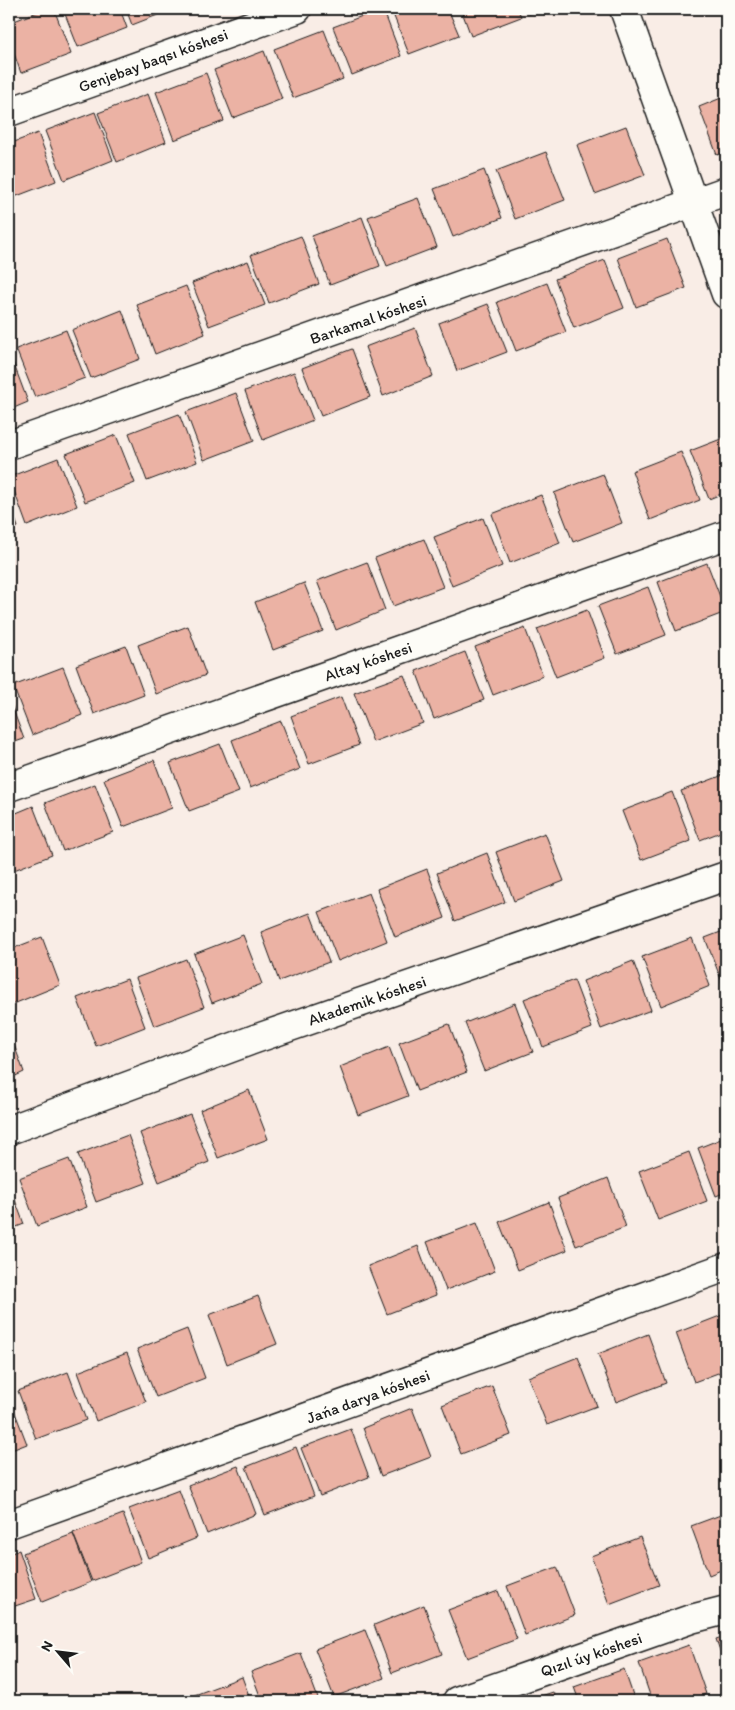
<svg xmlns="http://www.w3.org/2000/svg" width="735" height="1710" font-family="Itim,sans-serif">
<rect width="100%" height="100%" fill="#f9ede6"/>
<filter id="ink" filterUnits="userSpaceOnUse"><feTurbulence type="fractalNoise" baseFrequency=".02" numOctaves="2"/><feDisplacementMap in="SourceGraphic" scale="10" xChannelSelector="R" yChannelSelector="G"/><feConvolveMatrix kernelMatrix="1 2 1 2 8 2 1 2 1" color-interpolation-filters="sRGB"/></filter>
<g filter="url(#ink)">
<!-- building -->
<g fill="#ebb2a4" stroke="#1c1c1c">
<path d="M45 9H54L71 54 21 73 9 40V23Z"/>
<path d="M63 9H120L127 28 78 47Z"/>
<path d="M126 9H173L132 25Z"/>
<path d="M381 9H383L401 56 352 75 333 27Z"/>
<path d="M391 9H448L459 35 409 54Z"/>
<path d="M461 9H518L521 17 471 36Z"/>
<path d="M527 9H542L529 14Z"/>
<path d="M324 30 343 79 293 98 274 49Z"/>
<path d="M264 51 282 99 233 118 214 70Z"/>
<path d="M206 73 224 121 174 140 156 92Z"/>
<path d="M148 94 166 142 117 162 98 113Z"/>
<path d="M726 96V152L717 155 699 107Z"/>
<path d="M95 112 113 160 64 180 45 131Z"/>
<path d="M626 126 645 175 595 194 577 145Z"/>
<path d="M38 133 56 181 9 199V144Z"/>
<path d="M546 152 565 200 515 219 496 171Z"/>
<path d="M484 170 502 218 453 237 434 189Z"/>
<path d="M418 198 437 247 387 266 368 217Z"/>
<path d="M362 217 380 266 330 285 312 236Z"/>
<path d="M301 236 319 284 269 303 251 255Z"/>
<path d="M667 239 686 288 636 307 618 258Z"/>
<path d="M605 260 624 308 574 328 555 279Z"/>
<path d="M248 261 265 305 209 326 192 283Z"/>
<path d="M547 283 566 332 516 351 497 302Z"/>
<path d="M186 286 205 334 155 354 137 305Z"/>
<path d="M488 304 507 352 457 371 439 323Z"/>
<path d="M122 310 140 359 91 378 72 330Z"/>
<path d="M415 328 433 376 383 396 365 347Z"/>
<path d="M66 330 85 378 35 397 16 349Z"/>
<path d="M352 349 370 397 321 416 302 368Z"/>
<path d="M9 354H10L28 402 9 410Z"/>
<path d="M294 372 313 420 263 440 245 391Z"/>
<path d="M236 393 254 441 204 460 186 412Z"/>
<path d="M179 414 197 462 147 481 129 433Z"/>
<path d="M116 435 135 483 85 502 66 454Z"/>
<path d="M726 437V492L709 499 690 451Z"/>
<path d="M681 452 700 500 650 520 632 471Z"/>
<path d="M58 458 77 506 27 526 9 477Z"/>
<path d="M603 474 622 523 573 542 554 493Z"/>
<path d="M541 495 560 543 510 563 492 514Z"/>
<path d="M9 502 18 527 9 531Z"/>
<path d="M483 518 502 566 452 586 434 537Z"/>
<path d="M424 539 443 587 393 606 375 558Z"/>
<path d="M367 562 385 610 336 630 317 581Z"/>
<path d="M707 563 726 612 676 631 658 582Z"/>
<path d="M304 583 323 631 273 650 255 602Z"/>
<path d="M648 587 666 635 617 654 598 606Z"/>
<path d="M587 610 605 658 556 677 537 629Z"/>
<path d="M188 626 206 675 156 694 138 645Z"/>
<path d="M525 628 543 676 493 695 475 647Z"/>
<path d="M126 646 144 695 94 714 76 665Z"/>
<path d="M465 652 484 700 434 719 416 671Z"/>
<path d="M63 667 82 715 32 735 13 686Z"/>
<path d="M404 675 423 723 373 742 354 693Z"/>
<path d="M341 697 359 745 309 764 291 716Z"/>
<path d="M9 699 24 739 9 744Z"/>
<path d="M281 721 300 769 250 788 232 740Z"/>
<path d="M220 744 239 792 189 811 170 763Z"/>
<path d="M154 760 172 808 123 827 104 779Z"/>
<path d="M726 774V830L700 840 681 791Z"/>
<path d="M95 784 113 832 63 851 45 803Z"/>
<path d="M672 792 691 841 641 860 622 811Z"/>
<path d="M33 806 52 855 9 872V816Z"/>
<path d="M545 833 564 881 514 901 496 852Z"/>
<path d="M487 853 505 902 455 921 437 873Z"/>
<path d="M427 869 445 918 395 937 377 889Z"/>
<path d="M369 893 387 941 338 961 319 912Z"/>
<path d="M310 913 329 962 279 981 261 932Z"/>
<path d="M726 930V986L724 987 705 938Z"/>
<path d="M243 935 262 984 212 1003 194 954Z"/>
<path d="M42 937 60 985 11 1005 9 1000V950Z"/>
<path d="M692 938 710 986 661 1006 642 957Z"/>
<path d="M186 959 204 1007 154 1026 136 978Z"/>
<path d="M633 961 651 1010 601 1029 583 981Z"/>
<path d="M127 979 145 1027 96 1046 77 998Z"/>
<path d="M574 980 592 1028 543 1047 524 999Z"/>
<path d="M515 1003 533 1052 484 1071 465 1023Z"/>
<path d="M449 1024 467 1072 417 1091 399 1043Z"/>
<path d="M9 1031 24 1072 9 1079Z"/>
<path d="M389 1047 408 1096 358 1115 340 1067Z"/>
<path d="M249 1090 268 1139 218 1158 200 1110Z"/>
<path d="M190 1114 209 1162 159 1182 140 1133Z"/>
<path d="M128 1135 146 1183 96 1202 78 1154Z"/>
<path d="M726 1137V1192L716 1196 698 1148Z"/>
<path d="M689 1152 707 1201 658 1220 639 1171Z"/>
<path d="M69 1159 87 1207 37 1226 19 1178Z"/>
<path d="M608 1178 626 1227 576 1246 558 1198Z"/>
<path d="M9 1184 24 1224 9 1230Z"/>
<path d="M549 1202 567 1250 518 1270 499 1222Z"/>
<path d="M477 1223 495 1271 446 1290 427 1242Z"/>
<path d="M418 1246 436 1295 387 1314 368 1266Z"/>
<path d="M258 1296 277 1344 227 1364 209 1315Z"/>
<path d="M725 1314 726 1370 694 1382 676 1333Z"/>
<path d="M187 1329 205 1378 156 1397 137 1349Z"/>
<path d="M648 1334 666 1383 616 1402 598 1354Z"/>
<path d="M127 1353 146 1402 96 1421 78 1372Z"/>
<path d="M578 1357 597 1406 547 1425 528 1377Z"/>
<path d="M68 1372 86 1420 36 1439 18 1391Z"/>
<path d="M492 1386 511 1435 461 1454 442 1405Z"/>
<path d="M9 1397 27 1444 9 1451Z"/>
<path d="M412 1408 431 1457 381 1476 363 1428Z"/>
<path d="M351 1429 369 1477 320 1496 301 1448Z"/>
<path d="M296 1447 314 1496 265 1515 246 1467Z"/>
<path d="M238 1466 256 1514 207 1534 188 1485Z"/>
<path d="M179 1490 197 1538 148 1558 129 1509Z"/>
<path d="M726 1513V1568L709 1575 691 1526Z"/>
<path d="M123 1514 141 1562 92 1581 73 1533Z"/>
<path d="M73 1534 91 1582 42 1602 23 1553Z"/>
<path d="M640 1537 659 1585 609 1604 591 1556Z"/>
<path d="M19 1550 36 1599 9 1608V1554Z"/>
<path d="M557 1567 575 1615 525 1635 507 1586Z"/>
<path d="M498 1591 517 1639 467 1658 448 1610Z"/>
<path d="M424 1605 442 1654 392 1673 374 1625Z"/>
<path d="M365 1630 384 1678 334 1697 315 1649Z"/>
<path d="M726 1636V1668L716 1639Z"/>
<path d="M689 1645 706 1694 686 1701H652L639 1663Z"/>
<path d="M301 1653 319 1701H262L251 1672Z"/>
<path d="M624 1669 635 1701H579L574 1687Z"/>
<path d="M242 1677 251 1701H194L192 1696Z"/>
<path d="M553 1692 557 1701H526Z"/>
</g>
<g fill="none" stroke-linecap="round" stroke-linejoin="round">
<defs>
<g id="minor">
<path d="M624 9 726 294"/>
<path d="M9 112 297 9"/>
<path d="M9 445 726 191"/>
<path d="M9 787 726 535"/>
<path d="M9 1130 255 1039 726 876"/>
<path d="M9 1524 726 1267"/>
<path d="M457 1701 691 1619 726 1610"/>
</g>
</defs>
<!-- minor casing -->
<use href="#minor" stroke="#1c1c1c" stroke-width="31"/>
<!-- minor -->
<use href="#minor" stroke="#fdfcf7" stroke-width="28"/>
</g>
</g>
<g text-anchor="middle" stroke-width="4" stroke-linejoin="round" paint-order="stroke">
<!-- street labels -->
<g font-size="16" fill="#1c1c1c" stroke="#fdfcf7">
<text transform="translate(153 60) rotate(-20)" y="6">Genjebay baqsı kóshesi</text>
<text transform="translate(368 319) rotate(-19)" y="6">Barkamal kóshesi</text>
<text transform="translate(368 661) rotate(-19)" y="6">Altay kóshesi</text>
<text transform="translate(367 1000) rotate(-19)" y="6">Akademik kóshesi</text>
<text transform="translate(368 1396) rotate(-20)" y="6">Jańa darya kóshesi</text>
<text transform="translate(591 1654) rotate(-19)" y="6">Qızıl úy kóshesi</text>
</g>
</g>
<!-- margin -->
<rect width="735" height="1710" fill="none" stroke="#fdfcf7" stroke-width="30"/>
<rect x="15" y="15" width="705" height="1680" fill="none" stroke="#1c1c1c" stroke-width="2" filter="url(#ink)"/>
<!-- north arrow -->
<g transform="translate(58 1652) rotate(298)" stroke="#fdfcf7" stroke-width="4" paint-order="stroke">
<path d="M0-4L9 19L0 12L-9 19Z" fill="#1c1c1c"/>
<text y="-8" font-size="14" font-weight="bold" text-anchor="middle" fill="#1c1c1c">N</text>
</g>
</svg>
